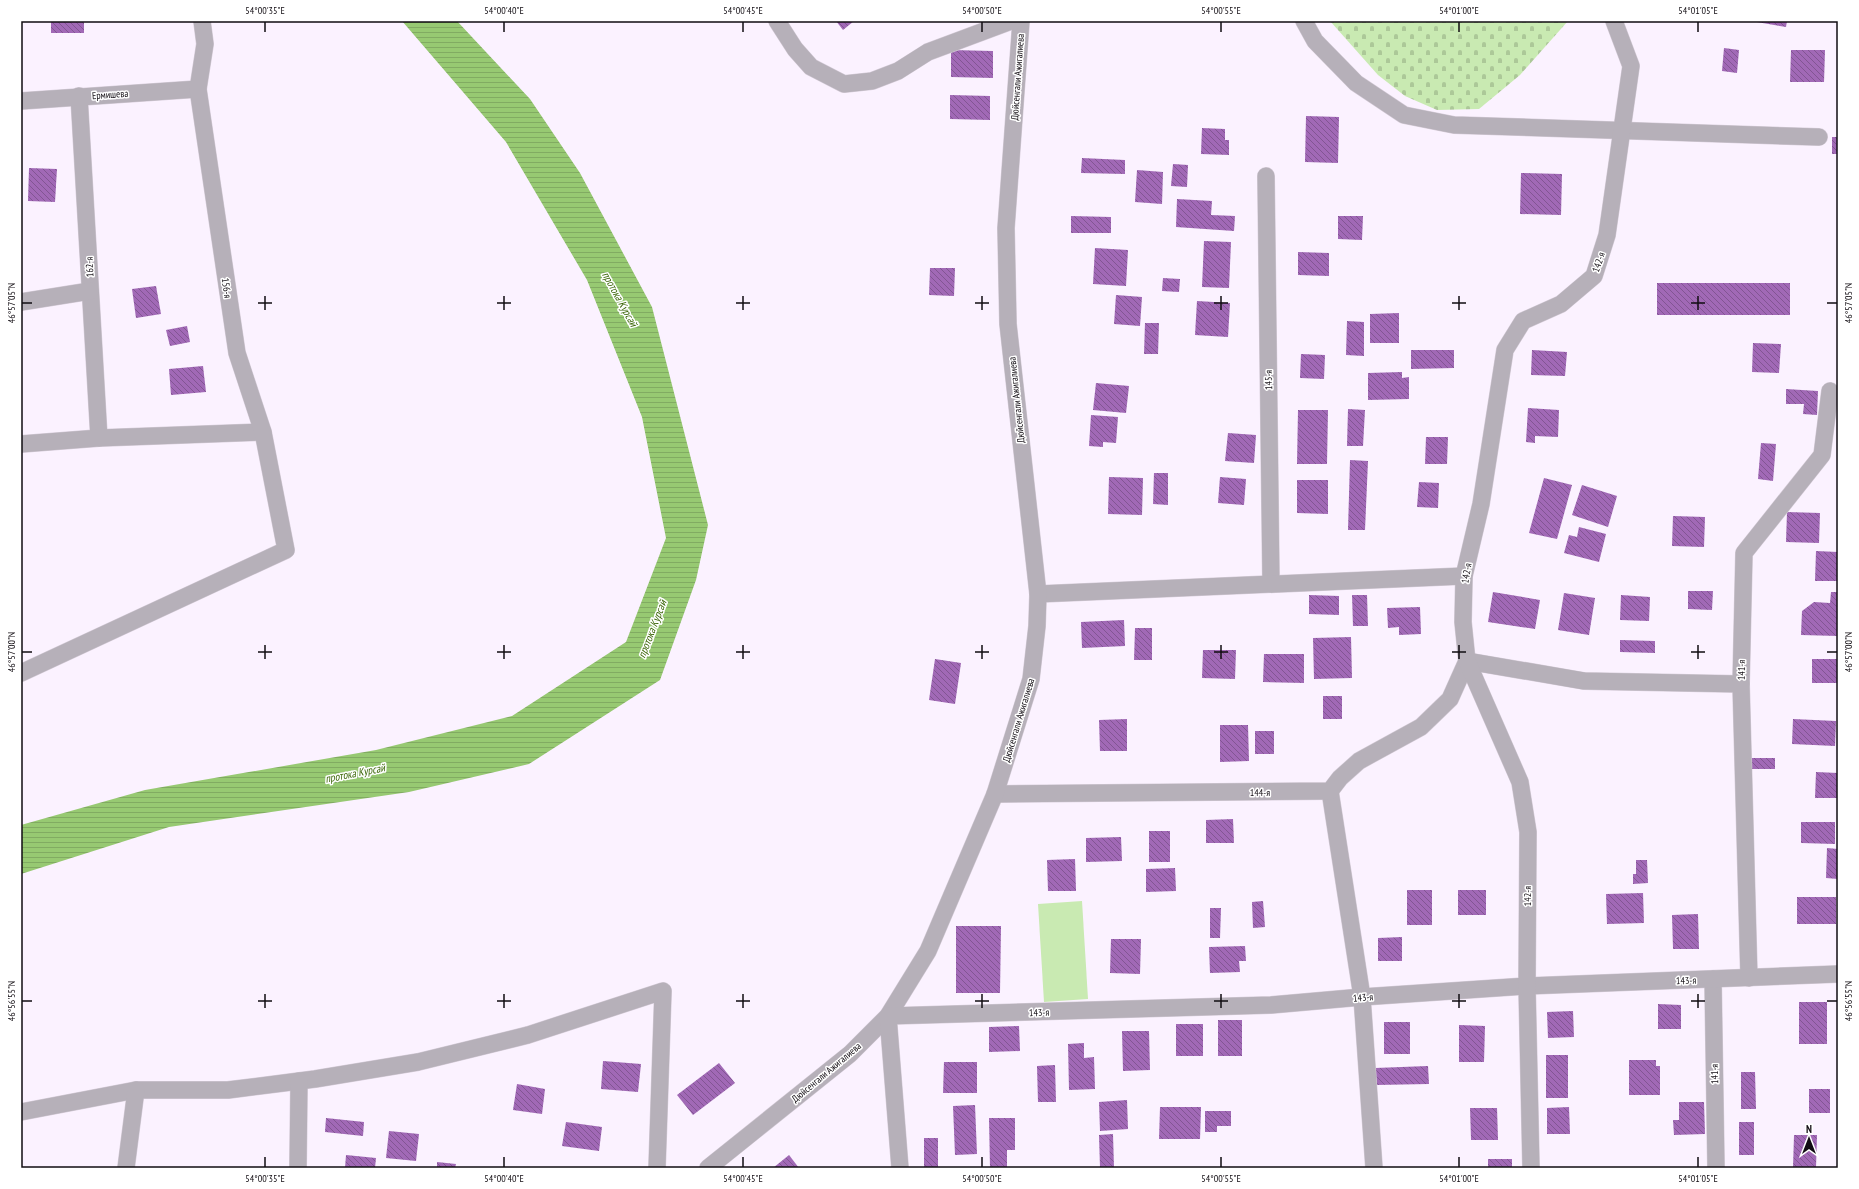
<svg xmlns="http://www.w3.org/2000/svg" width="1859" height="1189" font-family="'PT Sans Narrow',sans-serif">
<defs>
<pattern id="cemetery-stones" width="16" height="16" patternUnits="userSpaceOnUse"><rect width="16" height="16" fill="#c9eab2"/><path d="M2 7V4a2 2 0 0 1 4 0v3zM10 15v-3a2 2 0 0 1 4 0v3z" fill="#acc898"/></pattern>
<pattern id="water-rules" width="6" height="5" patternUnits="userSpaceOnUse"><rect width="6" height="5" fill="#97c972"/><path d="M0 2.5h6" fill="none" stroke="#81ab62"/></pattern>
<pattern id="building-back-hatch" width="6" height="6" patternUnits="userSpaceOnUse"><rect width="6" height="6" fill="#a169b6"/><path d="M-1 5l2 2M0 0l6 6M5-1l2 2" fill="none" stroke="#825593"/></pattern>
</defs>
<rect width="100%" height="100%" fill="#fbf2ff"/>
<!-- green -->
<path fill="#c9eab2" d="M1082 901 1088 999 1044 1002 1038 904Z"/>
<!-- cemetery -->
<path fill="url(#cemetery-stones)" d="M1330 21H1568L1520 75 1479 109 1437 110 1405 96 1378 75Z"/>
<!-- water -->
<path fill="url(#water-rules)" d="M402 21H457L530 99 580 173 652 307 708 525 696 580 660 680 529 764 409 792 169 827 21 874V825L145 790 376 750 512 716 626 642 666 538 642 417 587 280 506 142Z"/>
<!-- building -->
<g fill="url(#building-back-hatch)">
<rect x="51" y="21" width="33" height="12"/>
<path d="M836 21H854L843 30Z"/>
<path d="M1751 21H1787L1786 27Z"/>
<path d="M1724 48 1739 50 1737 73 1722 71Z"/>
<path d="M951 50 993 51V78L951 77Z"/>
<path d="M1791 50H1825L1824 82H1790Z"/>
<path d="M950 95 990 96V120L950 119Z"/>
<path d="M1306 116 1339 117 1338 163 1305 162Z"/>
<path d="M1202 128 1225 129V140H1229V155L1201 154Z"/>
<rect x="1832" y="137" width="6" height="17"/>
<path d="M1082 158 1125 160V174L1081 173Z"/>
<path d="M1173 164 1188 165 1187 187 1171 186Z"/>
<path d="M29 168 57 169 55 202 28 201Z"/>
<path d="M1137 170 1163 172 1162 204 1135 202Z"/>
<path d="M1521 173 1562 174 1561 215 1520 214Z"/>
<path d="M1177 199 1212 201 1211 215 1235 216 1234 231 1176 227Z"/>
<path d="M1071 216 1111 217V233H1071Z"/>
<path d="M1338 216H1363L1362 240 1338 239Z"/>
<path d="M1204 241 1231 242 1229 288 1202 287Z"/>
<path d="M1095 248 1128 250 1126 286 1093 284Z"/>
<path d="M1298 252 1329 253V276L1298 275Z"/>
<path d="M930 268H955L954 296 929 295Z"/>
<path d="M1163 278 1180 279 1179 292 1162 291Z"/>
<rect x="1657" y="283" width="133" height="32"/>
<path d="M156 286 161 314 136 318 132 289Z"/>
<path d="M1116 295 1142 297 1140 326 1114 324Z"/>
<path d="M1197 301 1230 303 1228 337 1195 335Z"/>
<path d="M1399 313V343H1370V314Z"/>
<path d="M1347 321 1364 322V356L1346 355Z"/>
<path d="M1145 323H1159L1158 354H1144Z"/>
<path d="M187 326 190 342 170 346 166 330Z"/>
<path d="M1753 343 1781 344 1779 373 1752 372Z"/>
<path d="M1411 350H1454V368L1411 369Z"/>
<path d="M1532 350 1567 352 1565 376 1531 375Z"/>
<path d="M1301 354 1325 355 1324 379 1300 378Z"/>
<path d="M203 366 206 392 171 395 169 369Z"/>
<path d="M1402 372V378L1409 377V399L1368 400V373Z"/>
<path d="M1096 383 1129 386 1126 413 1093 410Z"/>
<path d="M1786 389 1818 391 1817 415 1803 414 1804 404H1786Z"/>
<path d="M1528 408 1559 410 1558 437 1535 436V443L1526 442Z"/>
<path d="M1348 409 1365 410 1363 446H1347Z"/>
<path d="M1298 410H1328L1327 464H1297Z"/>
<path d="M1091 415 1118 417 1116 443 1103 442V447L1089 446Z"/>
<path d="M1228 433 1256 435 1254 463 1225 461Z"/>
<path d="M1426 437H1448L1447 464H1425Z"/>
<path d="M1761 443 1776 444 1773 481 1758 479Z"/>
<path d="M1350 460 1368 461 1365 530H1348Z"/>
<path d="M1154 473H1168V505L1153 504Z"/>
<path d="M1109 477 1143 478 1142 515 1108 514Z"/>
<path d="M1220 477 1246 479 1244 505 1218 503Z"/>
<path d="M1544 478 1572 485 1557 539 1529 533Z"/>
<path d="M1297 480H1328V514L1297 513Z"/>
<path d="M1419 482 1439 483 1438 508 1417 507Z"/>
<path d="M1582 485 1617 496 1608 527 1572 515Z"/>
<path d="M1787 512 1820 513 1819 543 1786 542Z"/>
<path d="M1673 516 1705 517 1704 547 1672 546Z"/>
<path d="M1579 527 1606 534 1599 562 1564 553 1569 535 1577 537Z"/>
<path d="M1816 551 1838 552V581H1815Z"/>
<path d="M1688 591H1713L1712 610 1688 609Z"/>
<path d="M1493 592 1540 600 1535 629 1488 622Z"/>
<path d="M1831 592H1838V636L1801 635 1802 611 1814 602 1830 603Z"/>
<path d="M1564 593 1595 598 1589 635 1558 630Z"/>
<path d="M1309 595 1339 596V615L1309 614Z"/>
<path d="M1352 595H1367L1368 626H1353Z"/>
<path d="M1621 595 1650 597 1649 621 1620 620Z"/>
<path d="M1420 607 1421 634 1399 635V627L1388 628 1387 608Z"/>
<path d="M1124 620 1125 646 1082 648 1081 622Z"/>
<path d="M1135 628H1152V660H1134Z"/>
<path d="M1351 637 1352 678 1314 679 1313 638Z"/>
<path d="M1620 640 1655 641V653L1620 652Z"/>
<path d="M1203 650H1236L1235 679 1202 678Z"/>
<path d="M1264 654H1304V683L1263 682Z"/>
<path d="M935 659 961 663 955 704 929 700Z"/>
<rect x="1812" y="659" width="26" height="24"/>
<rect x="1323" y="696" width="19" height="23"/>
<path d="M1127 719V751H1100L1099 720Z"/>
<path d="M1793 719 1836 721 1835 746 1792 744Z"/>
<path d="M1220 725H1248L1249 761 1220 762Z"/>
<rect x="1255" y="731" width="19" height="23"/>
<rect x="1752" y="758" width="23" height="11"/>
<path d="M1816 772 1838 773V798H1815Z"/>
<path d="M1233 819 1234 843H1206V820Z"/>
<path d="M1801 822H1835V844L1801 843Z"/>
<rect x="1149" y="831" width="21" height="31"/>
<path d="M1121 837 1122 861 1086 862V838Z"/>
<path d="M1827 848 1838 849V879L1826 878Z"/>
<path d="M1075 859 1076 891H1048L1047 860Z"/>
<path d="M1636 860H1647L1648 883 1633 884V874H1636Z"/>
<path d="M1175 868 1176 891 1146 892V869Z"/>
<rect x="1407" y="890" width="25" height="35"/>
<rect x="1458" y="890" width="28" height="25"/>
<path d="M1643 893 1644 923 1607 924 1606 894Z"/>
<rect x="1797" y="897" width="39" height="27"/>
<path d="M1263 901 1265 927 1253 928 1252 902Z"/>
<path d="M1210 908H1221L1220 938H1210Z"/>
<path d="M1698 914 1699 949H1673L1672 915Z"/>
<path d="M956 926H1001L1000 993H956Z"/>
<path d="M1402 937V961H1378V938Z"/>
<path d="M1111 939H1141L1140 974 1110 973Z"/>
<path d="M1245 946 1246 961H1239L1240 972 1210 973 1209 947Z"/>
<rect x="1799" y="1002" width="28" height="42"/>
<path d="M1658 1004 1681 1005V1029H1658Z"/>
<path d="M1573 1011 1574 1037 1548 1038 1547 1012Z"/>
<rect x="1218" y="1020" width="24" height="36"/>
<rect x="1384" y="1022" width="26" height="32"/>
<rect x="1176" y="1024" width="27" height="32"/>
<path d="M1459 1025 1485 1026 1484 1062H1459Z"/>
<path d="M1019 1026 1020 1051 989 1052V1027Z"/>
<path d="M1122 1031H1149L1150 1070 1123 1071Z"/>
<path d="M1084 1043V1058L1094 1057 1095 1089 1069 1090 1068 1044Z"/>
<rect x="1546" y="1055" width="22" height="43"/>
<path d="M1629 1060H1656V1066H1660V1095H1629Z"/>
<path d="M603 1061 641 1064 638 1092 601 1089Z"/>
<path d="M944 1062H977V1093H943Z"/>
<path d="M719 1063 735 1083 693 1115 677 1095Z"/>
<path d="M1055 1065 1056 1102H1038L1037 1066Z"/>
<path d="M1428 1066 1429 1084 1376 1085 1375 1068Z"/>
<path d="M1741 1072H1755L1756 1109H1741Z"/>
<path d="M517 1084 545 1089 542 1114 513 1110Z"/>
<rect x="1809" y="1089" width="21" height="24"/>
<path d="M1127 1100 1128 1129 1100 1131 1099 1102Z"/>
<path d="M1679 1102H1704L1705 1134 1674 1135 1673 1120H1679Z"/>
<path d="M975 1105 977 1154 955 1155 953 1106Z"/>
<path d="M1160 1107H1201L1200 1139H1159Z"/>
<path d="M1569 1107 1570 1134H1547V1108Z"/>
<path d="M1470 1108H1497L1498 1140H1471Z"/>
<path d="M1205 1111H1231V1126H1217V1132H1205Z"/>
<path d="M326 1118 364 1122 363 1136 325 1132Z"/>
<path d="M989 1118H1015V1150H1007V1168H990Z"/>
<path d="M566 1122 602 1127 599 1151 562 1146Z"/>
<rect x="1739" y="1122" width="15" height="33"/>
<path d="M389 1131 419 1134 416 1161 386 1158Z"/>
<path d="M1113 1134 1114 1168H1100L1099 1135Z"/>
<path d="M1794 1135H1817L1816 1168H1793Z"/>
<rect x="924" y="1138" width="14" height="30"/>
<path d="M346 1155 376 1158 375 1168H345Z"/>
<path d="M789 1155 799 1168H773Z"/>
<rect x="1488" y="1159" width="24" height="9"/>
<path d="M437 1162 456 1164 455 1168H437Z"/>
</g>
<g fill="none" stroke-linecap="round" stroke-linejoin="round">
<defs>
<g id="minor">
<path d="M777 21 795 49 811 67 844 84 872 81 898 71 928 52 1011 21"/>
<path d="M1304 21 1315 41 1356 83 1404 115 1454 125 1819 137"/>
<path d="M79 96 99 438"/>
<path d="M21 101 198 89"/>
<path d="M1266 176 1271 584"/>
<path d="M21 302 90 291"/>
<path d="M21 444 99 438 263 432"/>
<path d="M1038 594 1464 576"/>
<path d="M21 673 286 550 263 432 237 353 198 89 205 44 202 21"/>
<path d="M1330 791 1362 997 1374 1168"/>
<path d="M995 794 1330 791 1340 778 1359 761 1421 727 1450 699 1467 661 1584 681 1741 684"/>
<path d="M1749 978 1741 684 1744 553 1822 455 1830 391"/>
<path d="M1713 979 1716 1168"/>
<path d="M21 1112 136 1090H228L315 1079 418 1062 528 1035 663 991 657 1168"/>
<path d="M126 1168 136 1090"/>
<path d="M298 1168 299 1081"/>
<path d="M708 1168 850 1054 888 1016 928 951 995 794 1031 679 1037 626 1038 594 1008 324 1006 228 1021 21"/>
<path d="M900 1168 888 1016 1271 1005 1362 997 1527 986 1838 974"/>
<path d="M1531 1168 1527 986 1528 832 1520 782 1467 661 1463 622 1464 576 1481 504 1505 350 1523 321 1561 304 1594 276 1607 235 1631 66 1614 21"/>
</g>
</defs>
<!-- minor casing -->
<use href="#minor" stroke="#d6cdd9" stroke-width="18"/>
<!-- minor -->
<use href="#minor" stroke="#b6b0b9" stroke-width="17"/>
</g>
<!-- ticks -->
<path fill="none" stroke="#110c12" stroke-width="1.5" d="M265 22V32M504 22V32M743 22V32M982 22V32M1221 22V32M1459 22V32M1698 22V32M265 296V310M504 296V310M743 296V310M982 296V310M1221 296V310M1459 296V310M1698 296V310M22 303H32M258 303H272M497 303H511M736 303H750M975 303H989M1214 303H1228M1452 303H1466M1691 303H1705M1827 303H1837M265 645V659M504 645V659M743 645V659M982 645V659M1221 645V659M1459 645V659M1698 645V659M22 652H32M258 652H272M497 652H511M736 652H750M975 652H989M1214 652H1228M1452 652H1466M1691 652H1705M1827 652H1837M265 994V1008M504 994V1008M743 994V1008M982 994V1008M1221 994V1008M1459 994V1008M1698 994V1008M22 1001H32M258 1001H272M497 1001H511M736 1001H750M975 1001H989M1214 1001H1228M1452 1001H1466M1691 1001H1705M1827 1001H1837M265 1157V1167M504 1157V1167M743 1157V1167M982 1157V1167M1221 1157V1167M1459 1157V1167M1698 1157V1167"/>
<g text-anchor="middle" stroke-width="3" stroke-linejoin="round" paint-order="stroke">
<!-- street labels -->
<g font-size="10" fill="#110c12" stroke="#fff">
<text transform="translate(1017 77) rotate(-86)" y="4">Дюйсенгали Ажигалиева</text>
<text transform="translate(110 94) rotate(-4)" y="4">Ермишева</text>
<text transform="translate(1598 262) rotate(-71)" y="4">142-я</text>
<text transform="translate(89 267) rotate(-93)" y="4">162-я</text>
<text transform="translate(227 288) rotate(82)" y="4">156-я</text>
<text transform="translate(1268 380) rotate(-91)" y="4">145-я</text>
<text transform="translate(1016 400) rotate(-96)" y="4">Дюйсенгали Ажигалиева</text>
<text transform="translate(1466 573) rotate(-81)" y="4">142-я</text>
<text transform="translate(1741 670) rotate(-89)" y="4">141-я</text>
<text transform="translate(1018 720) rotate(-73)" y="4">Дюйсенгали Ажигалиева</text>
<text x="1260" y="796">144-я</text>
<text transform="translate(1527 896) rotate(-90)" y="4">142-я</text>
<text transform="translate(1686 980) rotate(-2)" y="4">143-я</text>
<text transform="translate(1363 997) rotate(-5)" y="4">143-я</text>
<text transform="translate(1039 1012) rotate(-2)" y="4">143-я</text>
<text transform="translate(826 1072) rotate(-40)" y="4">Дюйсенгали Ажигалиева</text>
<text transform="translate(1714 1074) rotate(-91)" y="4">141-я</text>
</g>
<!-- water labels -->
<g font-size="11" font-style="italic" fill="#3a6506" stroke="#fff">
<text transform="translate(620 299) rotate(61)" y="4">протока Курсай</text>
<text transform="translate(652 629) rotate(-69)" y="4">протока Курсай</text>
<text transform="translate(355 773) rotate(-11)" y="4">протока Курсай</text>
</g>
</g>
<!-- border -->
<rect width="1859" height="1189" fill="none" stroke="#ffffff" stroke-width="44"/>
<!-- north arrow -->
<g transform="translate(1809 1139)" stroke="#ffffff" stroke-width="3" paint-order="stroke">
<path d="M0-3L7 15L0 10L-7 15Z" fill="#110c12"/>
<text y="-6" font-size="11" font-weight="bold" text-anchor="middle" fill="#110c12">N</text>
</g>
<rect x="22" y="22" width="1815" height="1145" fill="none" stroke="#110c12" stroke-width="1.5"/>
<g font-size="10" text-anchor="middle" fill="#110c12">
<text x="265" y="14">54°00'35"E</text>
<text x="504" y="14">54°00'40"E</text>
<text x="743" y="14">54°00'45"E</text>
<text x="982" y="14">54°00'50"E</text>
<text x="1221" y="14">54°00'55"E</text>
<text x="1459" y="14">54°01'00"E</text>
<text x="1698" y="14">54°01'05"E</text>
<text transform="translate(11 303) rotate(-90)" y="4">46°57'05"N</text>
<text transform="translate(1848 303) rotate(-90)" y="4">46°57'05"N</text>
<text transform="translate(11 652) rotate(-90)" y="4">46°57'00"N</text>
<text transform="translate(1848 652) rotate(-90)" y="4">46°57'00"N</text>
<text transform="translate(11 1001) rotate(-90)" y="4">46°56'55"N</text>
<text transform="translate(1848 1001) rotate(-90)" y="4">46°56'55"N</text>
<text x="265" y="1182">54°00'35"E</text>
<text x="504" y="1182">54°00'40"E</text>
<text x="743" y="1182">54°00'45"E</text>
<text x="982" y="1182">54°00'50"E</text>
<text x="1221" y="1182">54°00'55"E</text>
<text x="1459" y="1182">54°01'00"E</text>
<text x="1698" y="1182">54°01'05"E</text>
</g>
</svg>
